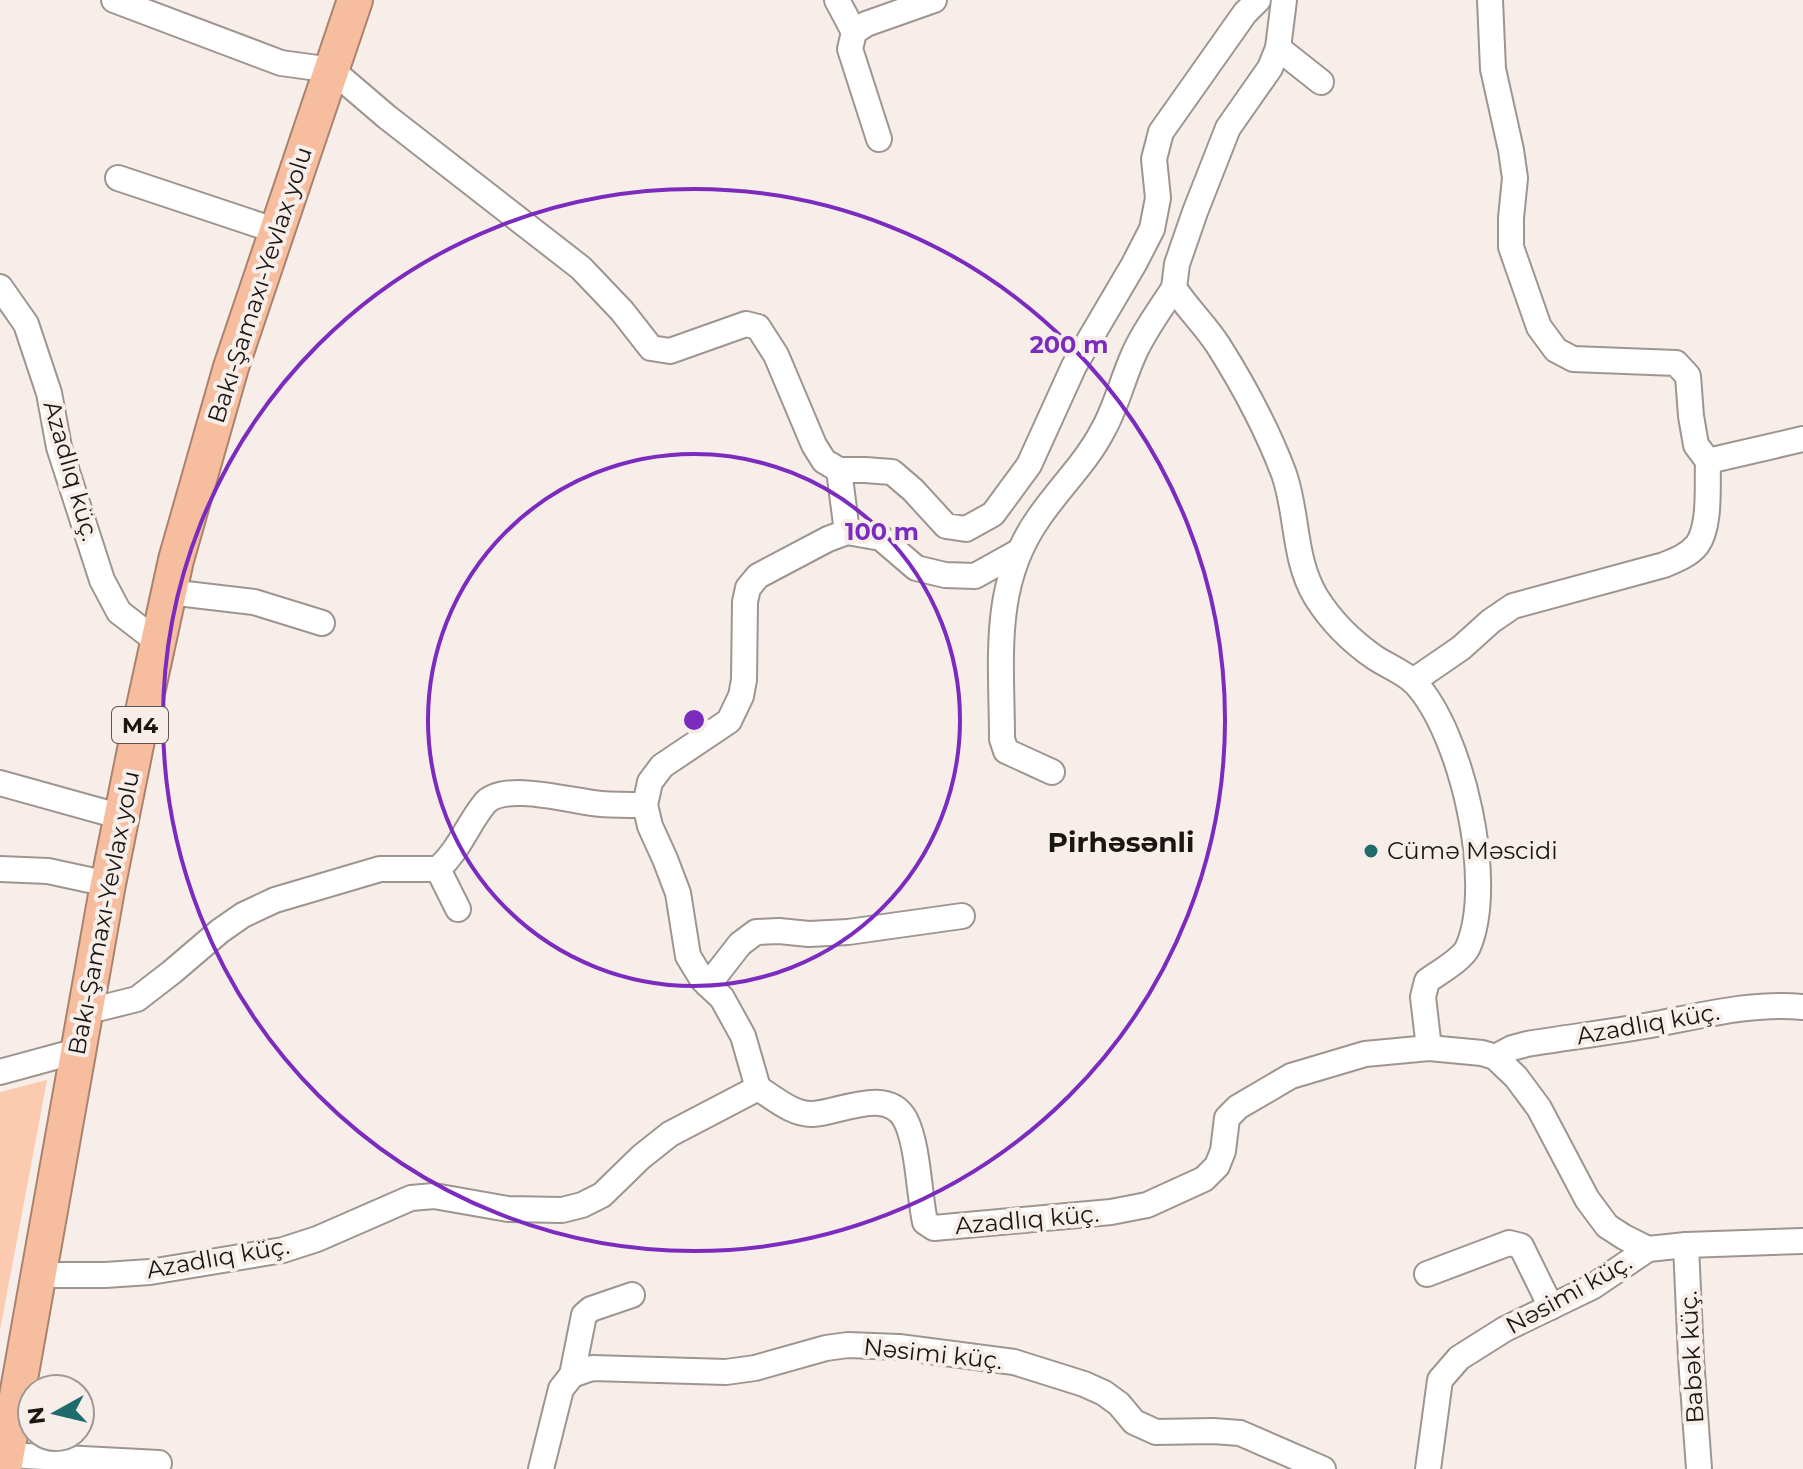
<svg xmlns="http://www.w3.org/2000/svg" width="1803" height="1469" font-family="Montserrat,sans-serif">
<rect width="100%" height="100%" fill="#f8eee9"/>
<!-- green -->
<path fill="#fccaae" d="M47 1080 0 1330V1092Z"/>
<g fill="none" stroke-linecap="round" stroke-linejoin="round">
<defs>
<g id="minor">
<path d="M114 0 281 63 332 70 387 117 581 268 622 311 651 348 670 351 746 324 758 327 776 355 814 445 824 461 839 470H865L892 472 913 490 946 526 966 529 993 514 1029 465 1074 366 1134 264 1152 229 1158 198 1154 159 1161 132 1245 13 1258 0"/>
<path d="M837 0 854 32"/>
<path d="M1284 0 1278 48 1270 68 1228 128 1195 212 1177 264 1174 288C1187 308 1205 325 1218 345 1244 386 1267 429 1284 474 1298 514 1293 559 1316 597 1331 621 1351 641 1374 657 1387 666 1404 672 1415 683 1462 733 1496 883 1468 947 1463 959 1438 973 1427 981L1423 997 1429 1048"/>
<path d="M1490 0 1493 69 1511 150 1515 178 1511 218V247L1539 327 1556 350 1573 359 1676 363 1688 376 1691 416 1696 445 1708 461 1803 439"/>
<path d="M1278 48 1321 82"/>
<path d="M879 139 850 49 854 32 866 24 934 0"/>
<path d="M118 178 277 231"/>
<path d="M0 287 26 324 49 393 59 447 102 580 119 612 158 642"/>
<path d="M839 470 847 532"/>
<path d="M169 592 254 602 322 623"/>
<path d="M1413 681 1461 648 1491 621 1513 606 1664 565C1676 560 1689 555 1697 545 1711 526 1707 484 1708 461"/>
<path d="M1052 772 1006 751 1002 739C1002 661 991 586 1038 519 1058 489 1086 463 1103 430 1116 407 1122 381 1133 356 1143 332 1160 310 1174 288"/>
<path d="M0 783 122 817"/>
<path d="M0 869 48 871 108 884"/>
<path d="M438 869 458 909"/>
<path d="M708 985 740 944 756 932 779 931 809 934 848 932 962 916"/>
<path d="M85 1009 101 1008 137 999 172 972 220 931 243 915 275 900 380 869H438C460 849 467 825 485 803 505 781 574 802 601 804 616 805 630 805 645 805"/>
<path d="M1495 1057 1512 1048 1527 1044C1570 1037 1613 1032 1656 1024 1704 1015 1754 1002 1803 1007"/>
<path d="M0 1072 77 1051"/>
<path d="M758 1088 743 1036 722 998 702 979 688 956 678 893 665 859 650 826 645 805 650 782 662 766 729 721 741 696 744 680 745 602 748 588 758 576 828 539 847 532 881 538 916 568 945 575 975 576 1018 552"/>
<path d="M1686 1245 1691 1358 1699 1469"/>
<path d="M1427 1274 1509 1243 1521 1246 1551 1307"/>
<path d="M37 1275H105L150 1272 283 1250 317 1239 411 1198 434 1196 508 1209 562 1210 582 1205 602 1195 641 1157 670 1134 758 1088C774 1098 793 1115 813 1114 839 1113 887 1086 905 1119 918 1143 919 1194 925 1222L934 1228 1111 1212 1147 1205 1204 1179 1217 1166 1223 1151 1227 1118 1238 1107 1291 1076 1365 1054 1429 1048 1482 1053 1495 1057 1516 1077 1539 1108 1587 1199 1607 1226 1624 1237 1648 1249"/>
<path d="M572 1375 584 1315 591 1309 632 1295"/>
<path d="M6 1455 159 1463"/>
<path d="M541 1469 561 1389 572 1375 592 1368 726 1372 755 1368 826 1348 848 1345 899 1347 1014 1362 1084 1384 1104 1393 1119 1404 1134 1422 1156 1432 1213 1431 1240 1433 1323 1469"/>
<path d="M1428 1469 1440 1380 1459 1358 1505 1329 1592 1287 1648 1249 1686 1245 1803 1241"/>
</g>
<path id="highway" d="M4 1469 108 884 140 725 176 560 231 367 355 0"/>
</defs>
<!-- minor casing -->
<use href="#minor" stroke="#9e9590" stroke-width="28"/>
<!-- highway casing -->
<use href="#highway" stroke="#a9836e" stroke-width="38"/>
<!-- minor -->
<use href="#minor" stroke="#fff" stroke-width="24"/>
<!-- highway -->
<use href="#highway" stroke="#f6be9e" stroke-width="34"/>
</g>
<!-- distance rings -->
<g fill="none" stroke="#7b2cbf" stroke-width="4">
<circle cx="694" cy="720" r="266"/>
<circle cx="694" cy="720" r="531"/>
</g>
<!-- markers -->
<circle fill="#206c6d" stroke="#f8eee9" stroke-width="3" cx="1371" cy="851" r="8"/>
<g text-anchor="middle" stroke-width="8" stroke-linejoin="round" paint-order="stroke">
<!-- shield labels -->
<rect fill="#f8eee9" stroke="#5c5754" stroke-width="2" x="112" y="707" width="56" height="36" rx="6"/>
<g font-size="22" font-weight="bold" fill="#191614">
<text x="140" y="733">M4</text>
</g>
<!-- street labels -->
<g font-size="24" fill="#191614" stroke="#f8eee9">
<text transform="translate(260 285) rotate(-72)" y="8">Bakı-Şamaxı-Yevlax yolu</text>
<text transform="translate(71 471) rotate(74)" y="8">Azadlıq küç.</text>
<text transform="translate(104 913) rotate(-79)" y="8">Bakı-Şamaxı-Yevlax yolu</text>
<text transform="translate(1648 1024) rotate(-10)" y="8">Azadlıq küç.</text>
<text transform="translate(1027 1220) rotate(-5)" y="8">Azadlıq küç.</text>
<text transform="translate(218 1258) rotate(-10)" y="8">Azadlıq küç.</text>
<text transform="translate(1569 1294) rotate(-29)" y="8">Nəsimi küç.</text>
<text transform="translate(933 1354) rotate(6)" y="8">Nəsimi küç.</text>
<text transform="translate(1692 1357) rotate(-93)" y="8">Babək küç.</text>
</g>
<!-- poi labels -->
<g font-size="24" fill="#191614" stroke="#f8eee9" text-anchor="start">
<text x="1387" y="859">Cümə Məscidi</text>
</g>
<!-- quarter labels -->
<g font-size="28" font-weight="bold" fill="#191614" stroke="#f8eee9">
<text x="1121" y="852">Pirhəsənli</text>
</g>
</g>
<circle cx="694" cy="720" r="12" fill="#7b2cbf" stroke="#f8eee9" stroke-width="4"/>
<g font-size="24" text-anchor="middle" font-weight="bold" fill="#7b2cbf" stroke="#f8eee9" stroke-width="8" stroke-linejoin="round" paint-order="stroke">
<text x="1069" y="353">200 m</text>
<text x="882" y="540">100 m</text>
</g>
<!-- north arrow -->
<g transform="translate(56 1413) rotate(262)"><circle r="38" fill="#f8eee9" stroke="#9f9894" stroke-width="2"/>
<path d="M0-6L14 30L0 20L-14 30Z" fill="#206c6d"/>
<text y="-12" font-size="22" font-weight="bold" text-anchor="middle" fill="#191614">N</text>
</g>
</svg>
